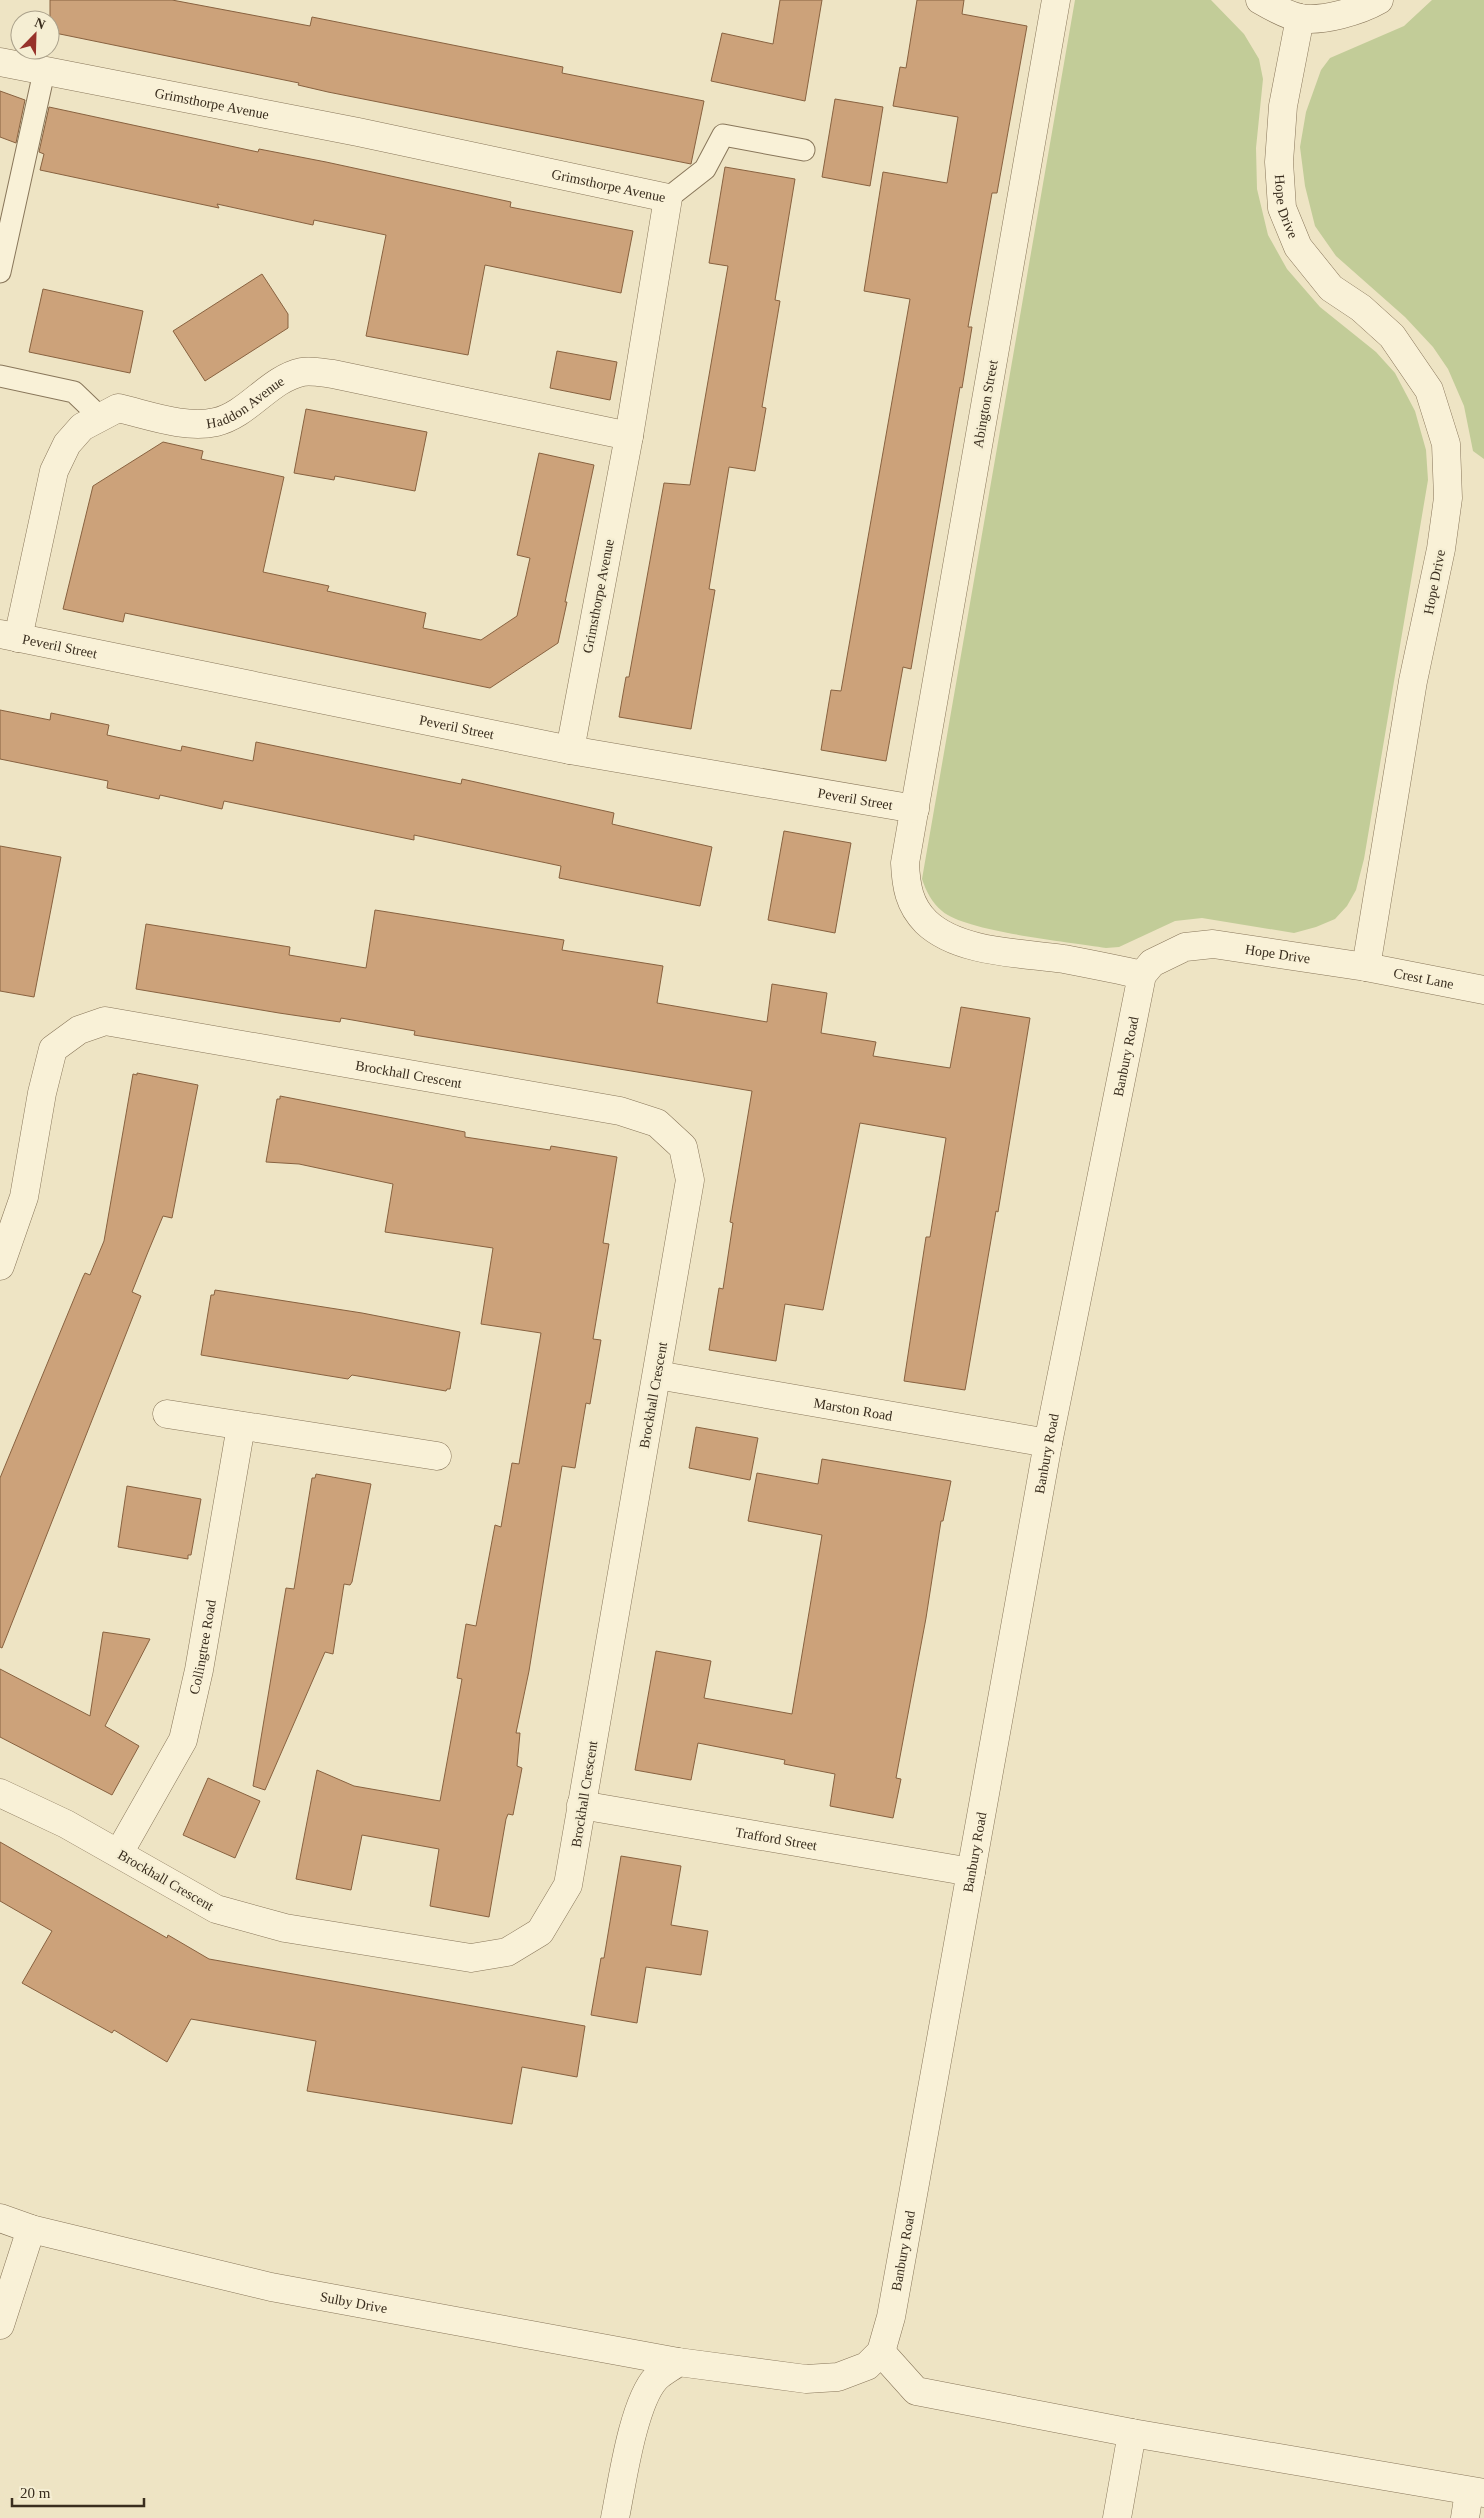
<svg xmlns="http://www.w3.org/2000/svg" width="1484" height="2518" font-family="Georgia,serif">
<rect width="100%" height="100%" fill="#eee4c4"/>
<!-- green -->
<g fill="#c2cc98">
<path d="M1075 0H1211L1244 34 1259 59 1263 79 1256 148 1257 189 1268 235 1287 269 1320 307 1376 352 1395 373 1415 411 1426 450 1428 480 1364 859 1356 890 1347 906 1335 919 1316 927 1294 933 1202 918 1175 921 1119 947 1106 948C1070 942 966 932 942 911 932 903 926 891 922 879Z"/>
<path d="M1432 0H1484V459L1473 451 1464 406 1448 369 1433 347 1405 317 1336 256 1315 226 1305 186 1300 147 1306 112 1321 70 1330 58 1404 26Z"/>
</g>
<!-- building -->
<g fill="#cca27a" stroke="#886240">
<path d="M50 0H172L310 26 312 17 563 67 562 73 704 101 691 164 328 92 298 85 299 83 50 32Z"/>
<path d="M780 0H822L805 101 711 81 722 33 773 44Z"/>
<path d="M917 0H964L962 14 1027 26 997 193H992L968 327H972L962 388 960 387 911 669 903 667 886 761 821 750 831 690 841 691 910 299 864 291 883 172 947 183 958 117 893 106 900 67 906 68Z"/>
<path d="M0 91 25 100 16 143 0 137Z"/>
<path d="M835 99 883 107 870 186 822 177Z"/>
<path d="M49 107 258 152 259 149 326 162 511 202 510 207 633 231 621 293 485 265 468 355 366 336 386 235 314 220 313 225 217 204 219 208 40 170 44 154 39 152Z"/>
<path d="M725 167 795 179 775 300 780 301 762 407 766 408 755 471 729 467 709 589 715 590 691 729 619 717 626 677H629L664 483 690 485 728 266 709 263Z"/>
<path d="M262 274 288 314V328L205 381 173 331Z"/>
<path d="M43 289 143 311 130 373 29 352Z"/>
<path d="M557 351 617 362 610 400 550 388Z"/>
<path d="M306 409 427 432 415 491 335 476 334 480 294 473Z"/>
<path d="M163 442 203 451 201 459 284 477 263 572 329 586 327 591 426 613 423 628 481 640 517 616 530 558 517 555 539 453 594 465 565 602H567L558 643 490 688 125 613 123 622 63 609 93 486Z"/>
<path d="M0 710 50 720 51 713 109 725 107 735 181 751 182 746 253 761 256 742 461 784 462 779 614 813 612 824 712 847 700 906 559 878 561 866 414 835V840L224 801 222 809 160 795 159 799 107 788 108 781 0 759Z"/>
<path d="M784 831 851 843 835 933 768 920Z"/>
<path d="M0 846 61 857 34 997 0 991Z"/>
<path d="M375 910 564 940 562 950 663 966 657 1003 767 1022 772 984 827 993 821 1033 876 1042 873 1056 950 1068 961 1007 1030 1018 998 1212 996 1211 965 1390 904 1381 926 1237H930L946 1138 860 1123 823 1310 785 1304 776 1361 709 1350 719 1288 723 1289 733 1223 730 1222 752 1091 414 1035 415 1031 341 1018 340 1022 279 1013 136 989 146 924 290 947 289 955 366 968Z"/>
<path d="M137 1073 198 1085 172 1218 163 1216 148 1252 132 1292 141 1296 2 1648 0 1647V1478L83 1277 85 1273 90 1275 104 1241 133 1074 137 1075Z"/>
<path d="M280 1096 465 1132V1137L550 1150 551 1146 617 1157 603 1243 609 1244 593 1339 601 1340 590 1404 586 1403 575 1468 562 1466 529 1671 516 1733H520L517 1766 522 1768 513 1815 508 1814 506 1819 489 1917 430 1906 439 1849 362 1835 351 1890 296 1879 317 1770 354 1786 440 1801 462 1679 457 1678 466 1624 476 1626 495 1525 501 1527 512 1463 519 1464 541 1333 481 1324 493 1248 385 1232 393 1184 299 1164 266 1162 277 1099H280Z"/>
<path d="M215 1290 362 1313 460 1332 450 1389H447L446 1391 352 1375 348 1379 201 1355 211 1295H214Z"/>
<path d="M696 1427 758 1438 750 1480 689 1468Z"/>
<path d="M822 1459 951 1481 943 1521H941L926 1618 896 1778 901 1779 893 1818 830 1806 835 1774 784 1764 785 1760 698 1743 691 1780 635 1770 656 1651 711 1661 704 1698 792 1714 822 1535 748 1521 757 1473 818 1484Z"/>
<path d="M316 1474 371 1484 352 1582 350 1585 344 1584 333 1654 325 1652 265 1790 253 1786 286 1588 294 1589 312 1478H315Z"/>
<path d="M127 1486 201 1499 191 1555H188V1559L118 1547Z"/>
<path d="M103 1632 150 1639 105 1726 139 1746 112 1795 0 1737V1669L90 1716Z"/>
<path d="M208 1778 260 1801 235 1858 183 1835Z"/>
<path d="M0 1842 167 1938 168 1935 209 1959 585 2026 577 2077 522 2067 512 2124 307 2091 316 2041 191 2019 167 2062 114 2030 112 2033 22 1983 52 1931 0 1901Z"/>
<path d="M621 1856 681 1866 671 1925 708 1931 701 1975 646 1967 637 2023 591 2015 601 1958H604Z"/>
</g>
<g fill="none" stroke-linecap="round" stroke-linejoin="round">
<defs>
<g id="service">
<path d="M668 198 705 169 723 135 804 150"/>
<path d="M0 272 44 72"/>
<path d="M0 376 74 392 99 416"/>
</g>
<g id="minor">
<path d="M1056 0 905 863C906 886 909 905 926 922 958 953 1022 953 1064 959 1090 964 1116 969 1142 975"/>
<path d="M1260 0C1272 7 1286 15 1300 18 1322 22 1360 11 1379 0"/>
<path id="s1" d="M1300 18 1283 106 1279 162 1282 208 1298 247 1331 288 1361 308 1392 336 1429 390 1446 444 1448 498 1441 549 1413 681 1366 967"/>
<path id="s2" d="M0 62 358 132 668 198 629 436 570 750"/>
<path id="s3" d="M0 634 570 750 915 809"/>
<path id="s4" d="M18 638 54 471 67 444 82 427 118 408C149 415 185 429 216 422 249 414 269 379 302 372 311 370 324 373 333 374L629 436"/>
<path id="s5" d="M0 1266 24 1197 42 1093 53 1049 79 1030 105 1021 620 1111 657 1123 683 1147 690 1180 568 1885 540 1932 507 1952 471 1958 285 1928 216 1909 66 1824 0 1793"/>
<path id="s6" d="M657 1375 1048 1443"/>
<path d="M167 1414 437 1456"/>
<path id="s7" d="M581 1805 971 1872"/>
<path id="s8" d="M119 1853 183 1740 199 1670 241 1426"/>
<path id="s9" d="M0 2218 31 2229 271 2287 678 2362"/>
<path d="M0 2325 31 2229"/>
<path d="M881 2352 916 2391 1132 2433 1484 2493"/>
<path id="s10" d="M615 2518C622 2483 633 2403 656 2378 662 2372 672 2367 678 2362L806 2379 838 2377 867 2366 881 2352 891 2317 1048 1443 1142 975 1152 963 1185 947 1213 944 1366 967 1484 990"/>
<path d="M1117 2518 1132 2433"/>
<path d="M1465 2518 1469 2492"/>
</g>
</defs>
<!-- service casing -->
<use href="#service" stroke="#88765a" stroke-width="23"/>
<!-- minor casing -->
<use href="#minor" stroke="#88765a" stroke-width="29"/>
<!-- service -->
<use href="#service" stroke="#f9f1d7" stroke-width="21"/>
<!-- minor -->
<use href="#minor" stroke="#f9f1d7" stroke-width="28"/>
</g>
<g text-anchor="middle" stroke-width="4.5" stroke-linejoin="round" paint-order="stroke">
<!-- street labels -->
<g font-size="14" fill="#392d1e" stroke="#f5eed3">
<text dy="5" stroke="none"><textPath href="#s2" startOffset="216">Grimsthorpe Avenue</textPath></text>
<text dy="5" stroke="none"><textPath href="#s2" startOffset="621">Grimsthorpe Avenue</textPath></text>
<text dy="5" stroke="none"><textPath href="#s1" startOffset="191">Hope Drive</textPath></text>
<text dy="5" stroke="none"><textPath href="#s4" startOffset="399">Haddon Avenue</textPath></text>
<text transform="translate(985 404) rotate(-80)" y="5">Abington Street</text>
<text transform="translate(1434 582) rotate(-79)" y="5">Hope Drive</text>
<text transform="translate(598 596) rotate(-79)" y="5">Grimsthorpe Avenue</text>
<text dy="5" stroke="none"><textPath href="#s3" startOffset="61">Peveril Street</textPath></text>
<text dy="5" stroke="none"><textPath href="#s3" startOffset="466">Peveril Street</textPath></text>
<text dy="5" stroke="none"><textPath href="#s3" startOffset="871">Peveril Street</textPath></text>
<text dy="5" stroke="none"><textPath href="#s10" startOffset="1934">Hope Drive</textPath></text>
<text dy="5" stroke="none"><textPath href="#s10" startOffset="2082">Crest Lane</textPath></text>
<text dy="5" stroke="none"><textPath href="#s10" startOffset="1705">Banbury Road</textPath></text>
<text dy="5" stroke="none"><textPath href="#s5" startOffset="592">Brockhall Crescent</textPath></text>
<text transform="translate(653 1395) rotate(-80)" y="5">Brockhall Crescent</text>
<text dy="5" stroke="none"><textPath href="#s6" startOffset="199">Marston Road</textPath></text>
<text dy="5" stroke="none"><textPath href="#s10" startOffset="1300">Banbury Road</textPath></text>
<text dy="5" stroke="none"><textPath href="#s8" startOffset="225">Collingtree Road</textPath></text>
<text transform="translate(584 1794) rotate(-81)" y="5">Brockhall Crescent</text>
<text dy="5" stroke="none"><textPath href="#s7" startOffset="198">Trafford Street</textPath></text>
<text dy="5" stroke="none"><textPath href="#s10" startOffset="895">Banbury Road</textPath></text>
<text transform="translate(166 1880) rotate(30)" y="5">Brockhall Crescent</text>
<text dy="5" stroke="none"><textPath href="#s10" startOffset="490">Banbury Road</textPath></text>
<text dy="5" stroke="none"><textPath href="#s9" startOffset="364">Sulby Drive</textPath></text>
</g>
</g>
<!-- north arrow -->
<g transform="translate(35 35) rotate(23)"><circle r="24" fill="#f5eed3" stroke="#aaa18b"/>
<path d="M0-4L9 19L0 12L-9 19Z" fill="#97322b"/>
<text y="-8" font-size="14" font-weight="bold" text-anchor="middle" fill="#392d1e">N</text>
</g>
<!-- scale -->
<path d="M12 2498v8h132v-8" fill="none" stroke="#392d1e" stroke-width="2.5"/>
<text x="20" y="2498" font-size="15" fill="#392d1e" stroke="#f5eed3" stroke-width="4" paint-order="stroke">20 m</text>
</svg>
